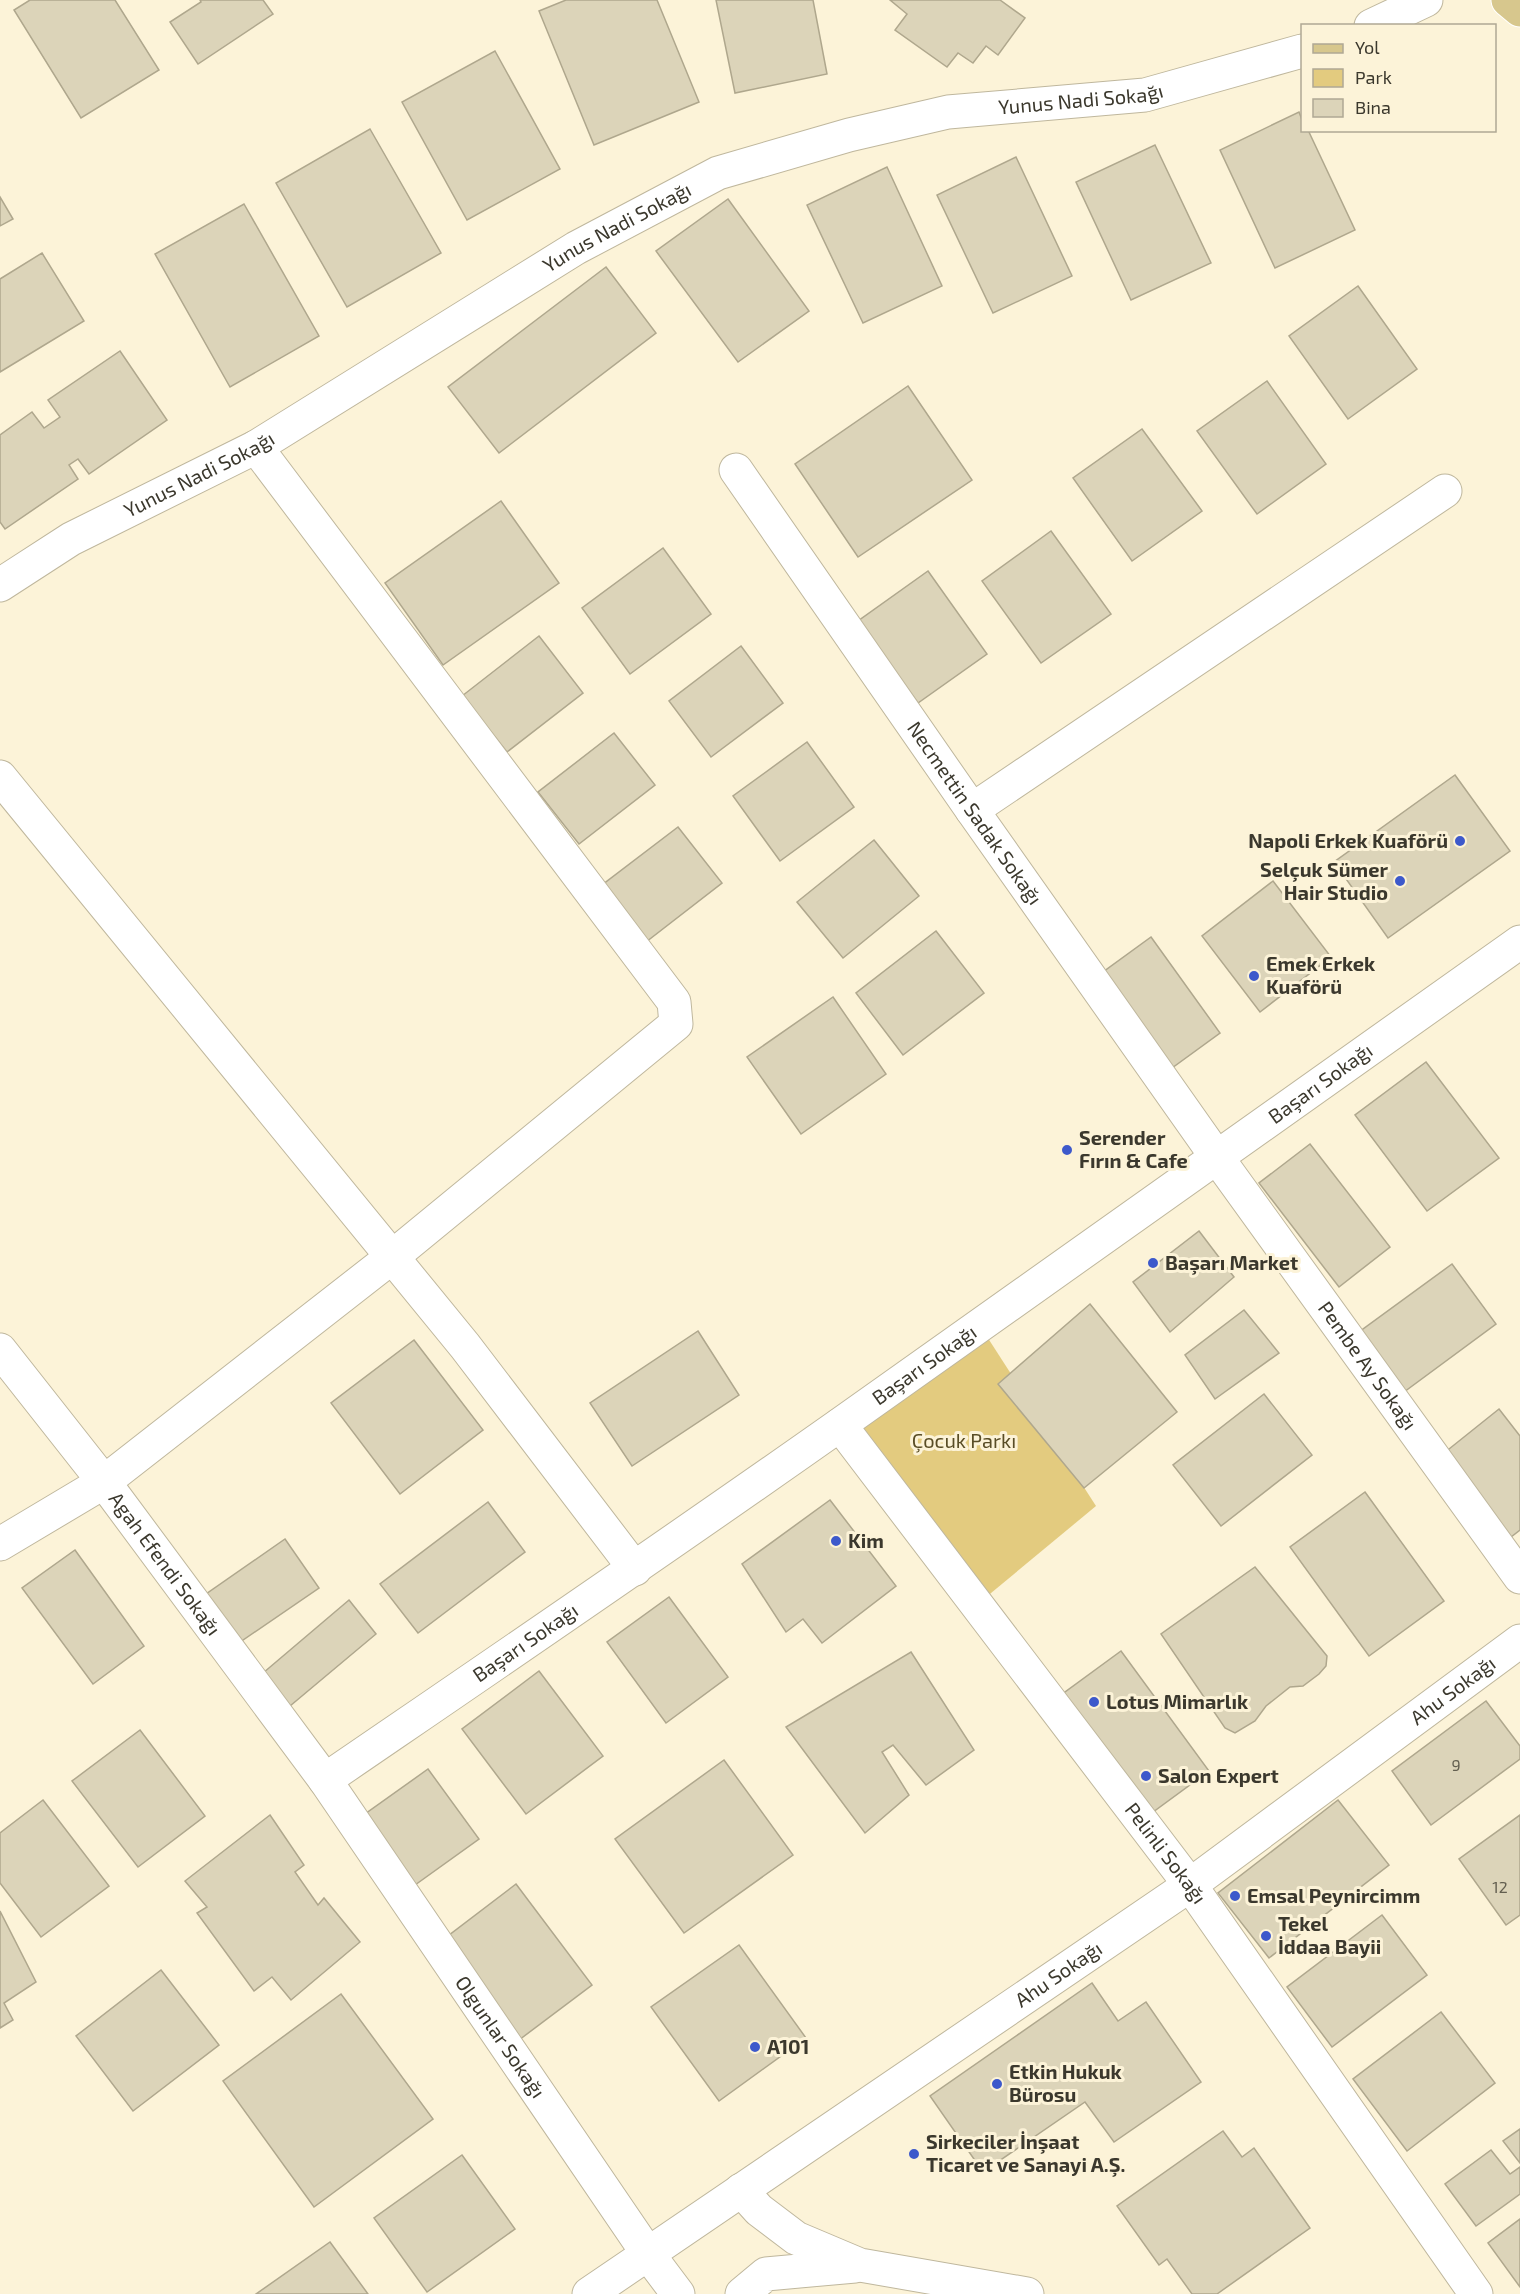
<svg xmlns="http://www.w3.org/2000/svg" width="1520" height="2294" font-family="'Exo 2',sans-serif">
<rect width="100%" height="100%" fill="#fcf3d8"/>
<!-- green -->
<path fill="#e3cb7f" d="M984 1332 1096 1506 985 1598 859 1425Z"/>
<!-- building -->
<g fill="#dcd4b9" stroke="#afa78d" stroke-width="1.5">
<path d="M30 0H115L159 70 81 118 14 10Z"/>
<path d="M200 0H263L273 14 198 64 170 22 201 2Z"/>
<path d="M566 0H657L699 102 594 145 539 11Z"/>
<path d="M716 0H813L827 74 735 93Z"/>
<path d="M890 0H1000L1025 18 998 55 986 46 973 63 958 53 947 67 895 30 907 14Z"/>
<path d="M495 51 560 169 467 220 402 102Z"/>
<path d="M1299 112 1302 120V130H1308L1355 230 1275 268 1220 150Z"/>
<path d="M370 129 441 253 347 307 276 183Z"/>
<path d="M1155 145 1211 263 1131 300 1076 182Z"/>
<path d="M1016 157 1072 276 993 313 937 195Z"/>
<path d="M887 167 942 286 863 323 807 205Z"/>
<path d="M0 197 13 219 0 226Z"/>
<path d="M728 199 809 311 738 362 656 251Z"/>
<path d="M244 204 319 336 230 387 155 254Z"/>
<path d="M42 253 84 321 0 372V279Z"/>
<path d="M606 267 656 333 499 453 448 387Z"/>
<path d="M1358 286 1417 369 1348 419 1289 336Z"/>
<path d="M120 351 167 420 89 474 78 459 69 465 78 479 5 529 0 522V435L32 412 44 428 60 417 48 400Z"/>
<path d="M1267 381 1326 464 1257 514 1197 431Z"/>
<path d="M908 386 972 480 858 557 795 464Z"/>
<path d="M1142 429 1202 511 1132 561 1073 478Z"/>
<path d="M501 501 559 583 443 665 385 583Z"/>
<path d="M1051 531 1111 614 1041 663 982 581Z"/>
<path d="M663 548 711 614 630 674 582 608Z"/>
<path d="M928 571 987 654 918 703 858 621Z"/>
<path d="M539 636 583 693 507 752 462 696Z"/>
<path d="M741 646 783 703 711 757 669 701Z"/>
<path d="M614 733 655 785 579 844 538 792Z"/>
<path d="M807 742 854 807 780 861 733 796Z"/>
<path d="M1455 775 1510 851 1388 938 1334 862Z"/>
<path d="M678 827 722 883 646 942 602 885Z"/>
<path d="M874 840 919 896 843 958 797 902Z"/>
<path d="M1273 881 1331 957 1260 1012 1202 936Z"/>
<path d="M936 931 984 993 903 1055 856 993Z"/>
<path d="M1151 937 1220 1033 1172 1068 1103 972Z"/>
<path d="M833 997 886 1074 801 1134 747 1057Z"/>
<path d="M1426 1062 1499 1158 1427 1211 1355 1115Z"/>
<path d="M1310 1144 1390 1247 1339 1287 1259 1183Z"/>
<path d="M1199 1231 1234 1277 1170 1332 1133 1282Z"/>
<path d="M1452 1264 1496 1324 1404 1392 1359 1332Z"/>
<path d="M1090 1304 1177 1412 1084 1488 998 1384Z"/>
<path d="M1244 1310 1279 1353 1215 1399 1185 1355Z"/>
<path d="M698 1331 739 1395 632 1466 590 1403Z"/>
<path d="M414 1340 483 1430 400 1494 331 1403Z"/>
<path d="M1264 1394 1312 1455 1221 1526 1173 1465Z"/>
<path d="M1499 1409 1520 1436V1530L1511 1537 1444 1453Z"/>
<path d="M1365 1492 1444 1601 1369 1656 1290 1547Z"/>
<path d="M830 1500 896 1586 822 1643 803 1619 786 1632 742 1564Z"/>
<path d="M488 1502 525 1552 418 1633 380 1584Z"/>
<path d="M285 1539 319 1588 230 1649 196 1601Z"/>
<path d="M75 1550 144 1646 93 1684 22 1588Z"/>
<path d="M1255 1567 1327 1656 1326 1666 1319 1674 1303 1686 1290 1687 1266 1706 1255 1721 1235 1733 1225 1728 1161 1634Z"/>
<path d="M669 1597 728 1677 666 1723 607 1642Z"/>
<path d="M349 1600 376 1634 290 1706 263 1673Z"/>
<path d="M1121 1651 1209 1771 1149 1815 1061 1695Z"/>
<path d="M911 1652 974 1750 926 1785 893 1745 882 1752 909 1795 865 1833 786 1727Z"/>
<path d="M539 1671 603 1756 526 1814 462 1729Z"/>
<path d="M1486 1701 1520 1746V1759L1431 1825 1392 1771Z"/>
<path d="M140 1730 205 1816 138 1867 72 1781Z"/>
<path d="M724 1760 793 1855 684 1933 615 1839Z"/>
<path d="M428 1769 479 1839 415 1885 365 1814Z"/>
<path d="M43 1800 109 1886 41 1937 0 1883V1833Z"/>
<path d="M1338 1800 1389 1865 1269 1958 1218 1893Z"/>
<path d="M270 1815 304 1865 295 1872 318 1905 324 1898 360 1942 291 2000 272 1977 254 1991 197 1913 207 1907 185 1881Z"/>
<path d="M1520 1815V1915L1506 1925 1459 1859Z"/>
<path d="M516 1884 592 1985 519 2040 444 1939Z"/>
<path d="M0 1911 36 1982 4 2003 13 2020 0 2028Z"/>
<path d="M1382 1915 1427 1975 1332 2047 1287 1987Z"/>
<path d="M739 1945 806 2038 719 2101 651 2007Z"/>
<path d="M161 1970 219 2045 133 2111 76 2036Z"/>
<path d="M1092 1983 1118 2021 1146 2002 1201 2082 1114 2142 1085 2102 983 2172 930 2096Z"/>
<path d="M341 1994 433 2119 314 2207 223 2081Z"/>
<path d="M1441 2012 1495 2083 1407 2151 1353 2079Z"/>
<path d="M1520 2129V2163L1503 2141Z"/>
<path d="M1223 2131 1242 2157 1254 2148 1310 2228 1217 2294H1192L1167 2259 1159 2265 1117 2206Z"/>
<path d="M1491 2150 1510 2174 1520 2167V2194L1476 2226 1445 2184Z"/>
<path d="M462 2155 515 2229 427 2292 374 2218Z"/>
<path d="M1520 2219V2287L1488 2243Z"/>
<path d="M330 2242 368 2294H256Z"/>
</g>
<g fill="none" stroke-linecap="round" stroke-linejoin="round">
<defs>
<g id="minor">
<path d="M1371 26 1426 0"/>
<path id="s1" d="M736 470 972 810 1216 1156 1520 1577"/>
<path id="s2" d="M0 585 71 539 256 447 576 248 718 173 849 135 948 112 1145 95 1302 51"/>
<path d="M0 777 465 1346 635 1569"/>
<path d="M972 810 1445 491"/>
<path id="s3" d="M0 1350 104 1482 325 1780 648 2254 678 2294"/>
<path id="s4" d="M840 1425 1190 1885 1476 2294"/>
<path d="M0 1544 104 1482 392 1257 676 1024 674 1002 256 447"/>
<path id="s5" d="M325 1780C496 1663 668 1546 838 1426 1066 1266 1292 1103 1520 942"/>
<path d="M741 2190 759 2210 796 2238 860 2265 1027 2294"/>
<path id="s6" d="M589 2294 1190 1885 1520 1641"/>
<path d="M742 2294 766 2274 855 2266"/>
</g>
<path id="major" d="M1508 0 1520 10"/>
</defs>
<!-- minor casing -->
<use href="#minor" stroke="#bfb79d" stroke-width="35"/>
<!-- major casing -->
<use href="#major" stroke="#fff" stroke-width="35"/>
<!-- minor -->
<use href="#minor" stroke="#fff" stroke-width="33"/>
<!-- major -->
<use href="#major" stroke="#d7c78d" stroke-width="33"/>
</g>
<!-- markers -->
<g fill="#3d59cb" stroke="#fcf3d8" stroke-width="2">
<circle cx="1460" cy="841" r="6"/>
<circle cx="1400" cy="881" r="6"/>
<circle cx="1254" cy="976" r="6"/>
<circle cx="1067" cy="1150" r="6"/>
<circle cx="1153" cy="1263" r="6"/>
<circle cx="836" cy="1541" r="6"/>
<circle cx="1094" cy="1702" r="6"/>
<circle cx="1146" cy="1776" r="6"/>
<circle cx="1235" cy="1896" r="6"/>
<circle cx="1266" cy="1936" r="6"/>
<circle cx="755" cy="2047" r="6"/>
<circle cx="997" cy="2084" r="6"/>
<circle cx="914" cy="2154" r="6"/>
</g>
<g text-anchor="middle" stroke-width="6" stroke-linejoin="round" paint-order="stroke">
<!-- number labels -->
<g font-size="16" fill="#635f50">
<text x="1456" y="1771">9</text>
<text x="1500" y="1893">12</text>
</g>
<!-- street labels -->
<g font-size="20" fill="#3b382d" stroke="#fcf3d8">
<text dy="7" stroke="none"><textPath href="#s2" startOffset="1200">Yunus Nadi Sokağı</textPath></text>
<text dy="7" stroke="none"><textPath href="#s2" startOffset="714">Yunus Nadi Sokağı</textPath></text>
<text dy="7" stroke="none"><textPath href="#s2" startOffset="228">Yunus Nadi Sokağı</textPath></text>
<text dy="7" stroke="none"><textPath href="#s1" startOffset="418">Necmettin Sadak Sokağı</textPath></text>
<text dy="7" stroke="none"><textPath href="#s5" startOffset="1215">Başarı Sokağı</textPath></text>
<text dy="7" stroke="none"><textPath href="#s5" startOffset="729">Başarı Sokağı</textPath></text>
<text dy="7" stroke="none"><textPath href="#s1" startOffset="1096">Pembe Ay Sokağı</textPath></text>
<text dy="7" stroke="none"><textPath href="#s3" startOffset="270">Agah Efendi Sokağı</textPath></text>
<text dy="7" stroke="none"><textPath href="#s5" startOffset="243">Başarı Sokağı</textPath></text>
<text dy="7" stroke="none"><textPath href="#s6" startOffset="1054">Ahu Sokağı</textPath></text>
<text dy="7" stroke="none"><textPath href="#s4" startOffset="538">Pelinli Sokağı</textPath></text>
<text dy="7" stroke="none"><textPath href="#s6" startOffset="568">Ahu Sokağı</textPath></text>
<text dy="7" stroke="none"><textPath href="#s3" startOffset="850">Olgunlar Sokağı</textPath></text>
</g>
<!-- poi labels -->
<g font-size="20" font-weight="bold" fill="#3b382d" stroke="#fcf3d8" text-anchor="start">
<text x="1448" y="848" text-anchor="end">Napoli Erkek Kuaförü</text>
<text x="1388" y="877" text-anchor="end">Selçuk Sümer<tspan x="1388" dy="23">Hair Studio</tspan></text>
<text x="1266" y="971">Emek Erkek<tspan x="1266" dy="23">Kuaförü</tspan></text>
<text x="1079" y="1145">Serender<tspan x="1079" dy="23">Fırın &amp; Cafe</tspan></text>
<text x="1165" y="1270">Başarı Market</text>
<text x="848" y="1548">Kim</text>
<text x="1106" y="1709">Lotus Mimarlık</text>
<text x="1158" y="1783">Salon Expert</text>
<text x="1247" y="1903">Emsal Peynircimm</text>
<text x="1278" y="1931">Tekel<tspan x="1278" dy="23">İddaa Bayii</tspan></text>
<text x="767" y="2054">A101</text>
<text x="1009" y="2079">Etkin Hukuk<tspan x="1009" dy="23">Bürosu</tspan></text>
<text x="926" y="2149">Sirkeciler İnşaat<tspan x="926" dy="23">Ticaret ve Sanayi A.Ş.</tspan></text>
</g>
<!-- park labels -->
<g font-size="20" fill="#594d26" stroke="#fcf3d8">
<text x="964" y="1448">Çocuk Parkı</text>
</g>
</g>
<!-- legend -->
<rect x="1301" y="24" width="195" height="108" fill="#fcf3d8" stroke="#afa894" stroke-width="1.5"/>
<rect x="1313" y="44" width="30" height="9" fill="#d7c78d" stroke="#afa894" stroke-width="1.5"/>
<text x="1355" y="54" font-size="18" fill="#3b382d">Yol</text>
<rect x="1313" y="69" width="30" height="18" fill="#e3cb7f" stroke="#afa894" stroke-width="1.5"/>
<text x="1355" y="84" font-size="18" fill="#3b382d">Park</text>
<rect x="1313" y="99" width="30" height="18" fill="#dcd4b9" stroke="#afa894" stroke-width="1.5"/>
<text x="1355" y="114" font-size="18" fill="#3b382d">Bina</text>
</svg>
